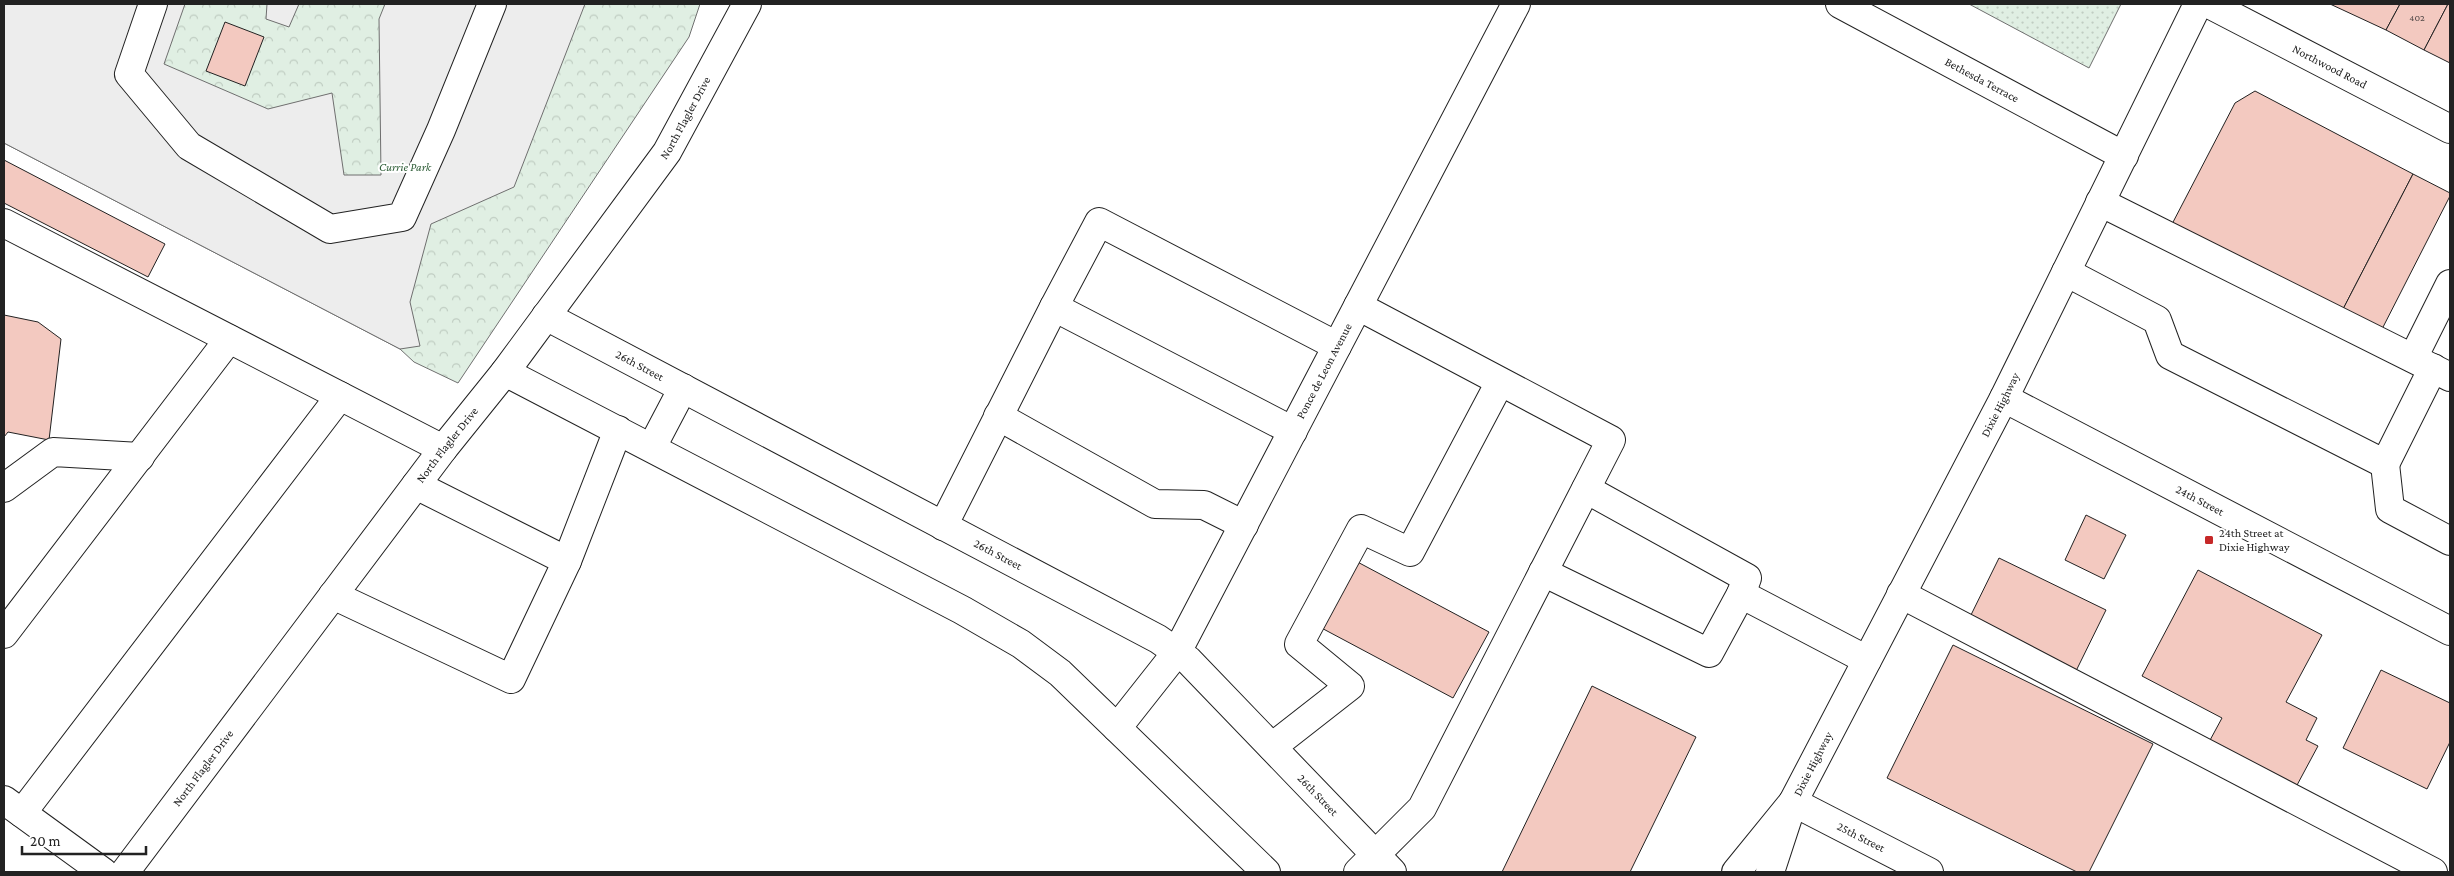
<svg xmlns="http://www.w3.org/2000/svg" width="2454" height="876" font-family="'Crimson Pro',serif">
<defs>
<pattern id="grass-dots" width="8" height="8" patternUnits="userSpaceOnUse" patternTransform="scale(1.25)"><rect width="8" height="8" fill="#e0efe3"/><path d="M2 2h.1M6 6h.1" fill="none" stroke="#c0cdc2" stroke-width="1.8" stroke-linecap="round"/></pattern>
<pattern id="forest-crowns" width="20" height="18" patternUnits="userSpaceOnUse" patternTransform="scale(1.25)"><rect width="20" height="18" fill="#e0efe3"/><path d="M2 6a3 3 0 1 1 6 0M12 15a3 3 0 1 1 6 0" fill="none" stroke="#c0cdc2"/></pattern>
</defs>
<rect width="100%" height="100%" fill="#fff"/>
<!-- grass -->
<path fill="url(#grass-dots)" stroke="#6f6f6f" d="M1969 4H2121L2089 68Z"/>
<!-- forest -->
<path fill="url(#forest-crowns)" stroke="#6f6f6f" d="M4 4H700L689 37 458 383 414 362 400 349 4 143Z"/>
<!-- parking -->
<g fill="#ededed" stroke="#6f6f6f">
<path d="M4 4H185L164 64 268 109 332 93 344 175H381L379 19 385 4H585L514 187 431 224 410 302 420 346 400 349 4 143Z"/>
<path d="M267 4H299L289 27 266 19Z"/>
</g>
<!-- building -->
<g fill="#f3c9c0" stroke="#222">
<path d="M2330 4H2400L2386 30Z"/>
<path d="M2400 4H2448L2424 50 2386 30Z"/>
<path d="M2448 4H2450V63L2424 50Z"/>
<path d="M225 22 264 37 245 86 206 71Z"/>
<path d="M2255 91 2413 174 2341 313 2171 226 2235 103Z"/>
<path d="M4 160 165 244 148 277 4 203Z"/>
<path d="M2413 174 2450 193V196L2380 333 2341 313Z"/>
<path d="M4 315 38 322 61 339 49 440 8 432 4 437Z"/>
<path d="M2086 515 2126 535 2104 579 2065 560Z"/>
<path d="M1350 558 1489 632 1453 698 1314 624Z"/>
<path d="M1999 558 2106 610 2075 673 1968 621Z"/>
<path d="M2198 570 2322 635 2286 702 2317 718 2306 740 2318 746 2296 787 2209 742 2222 718 2142 676Z"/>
<path d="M1953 645 2153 744 2089 872H2077L1887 778Z"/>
<path d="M2381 670 2450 703V742L2427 789 2343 748Z"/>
<path d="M1592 686 1696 737 1630 872H1502Z"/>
</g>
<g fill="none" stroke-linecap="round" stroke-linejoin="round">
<defs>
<g id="minor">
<path d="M153 4 129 74 189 146 330 229 402 217 441 130 492 4"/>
<path id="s1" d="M1840 4 2124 156"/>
<path id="s2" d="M2209 4 2450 129"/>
<path d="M2100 202 2450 377"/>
<path d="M4 223 443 449"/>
<path d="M2066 272 2157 320 2170 355 2385 464 2433 368"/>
<path d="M1358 306 1611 440 1422 808 1358 872"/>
<path d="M1054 307 1099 222 1337 346"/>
<path id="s3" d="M546 316 1158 639 1188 660 1392 872"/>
<path d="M2413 358 2450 284"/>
<path d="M505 372 962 610 1021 644 1060 673 1266 872"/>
<path d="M998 416 1155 504 1204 505 1244 525"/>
<path d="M652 447 683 388"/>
<path d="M2385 464 2390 509 2450 541"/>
<path d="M4 488 53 452 140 457"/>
<path d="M1586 489 1747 578 1741 594"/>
<path d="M943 526 1054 307 1293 431"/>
<path d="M567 561 618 430"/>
<path d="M1543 572 1709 653 1741 594 1867 660"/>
<path d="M1901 594 2433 872"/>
<path d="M333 595 511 679 567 561 416 485"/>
<path d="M4 634 229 339"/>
<path id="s4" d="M1117 728 1177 652 1516 4"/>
<path d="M1272 747 1350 686 1299 644 1361 529 1410 552 1500 382"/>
<path d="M4 800 103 872"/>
<path d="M22 813 340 396"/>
<path id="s5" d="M125 872 443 449 505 372 667 152 747 4"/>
<path d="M1736 872 1793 802"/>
<path d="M1770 872 1788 817"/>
</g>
<g id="major">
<path id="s6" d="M2004 398 2450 631"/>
<path id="s7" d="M1929 872 1793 802 2004 398 2198 4"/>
</g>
</defs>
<!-- minor casing -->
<use href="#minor" stroke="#222" stroke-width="30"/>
<!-- major casing -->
<use href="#major" stroke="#222" stroke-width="30"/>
<!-- minor -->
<use href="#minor" stroke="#fff" stroke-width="28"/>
<!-- major -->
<use href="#major" stroke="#fff" stroke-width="28"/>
</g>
<!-- markers -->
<rect fill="#c62828" stroke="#fff" stroke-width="2" x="2204" y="535" width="10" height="10" rx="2.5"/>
<g text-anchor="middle" stroke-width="4" stroke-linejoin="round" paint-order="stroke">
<!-- number labels -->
<g font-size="10" fill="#564c4a">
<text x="2417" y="21">402</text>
</g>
<!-- street labels -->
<g font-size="12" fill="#222" stroke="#fff">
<text dy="4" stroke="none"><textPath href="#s2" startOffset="136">Northwood Road</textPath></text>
<text dy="4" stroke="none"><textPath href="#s1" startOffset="161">Bethesda Terrace</textPath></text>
<text dy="4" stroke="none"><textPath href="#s5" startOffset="940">North Flagler Drive</textPath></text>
<text dy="4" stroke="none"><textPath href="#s3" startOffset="106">26th Street</textPath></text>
<text dy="4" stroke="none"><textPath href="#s4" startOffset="414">Ponce de Leon Avenue</textPath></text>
<text dy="4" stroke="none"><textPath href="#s7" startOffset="601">Dixie Highway</textPath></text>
<text dy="4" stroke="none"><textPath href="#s5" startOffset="535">North Flagler Drive</textPath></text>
<text dy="4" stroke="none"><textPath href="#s6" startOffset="221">24th Street</textPath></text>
<text dy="4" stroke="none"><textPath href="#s3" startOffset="511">26th Street</textPath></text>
<text dy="4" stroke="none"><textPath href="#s7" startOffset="196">Dixie Highway</textPath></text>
<text dy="4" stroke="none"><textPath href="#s5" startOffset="130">North Flagler Drive</textPath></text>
<text dy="4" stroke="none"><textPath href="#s3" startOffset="916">26th Street</textPath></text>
<text transform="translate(1861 837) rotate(27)" y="4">25th Street</text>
</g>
<!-- park labels -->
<g font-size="12" font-style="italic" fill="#2f5e38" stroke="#fff">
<text x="405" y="171">Currie Park</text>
</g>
<!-- poi labels -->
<g font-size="12" fill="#222" stroke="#fff" text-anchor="start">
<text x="2219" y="537">24th Street at<tspan x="2219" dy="14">Dixie Highway</tspan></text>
</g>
</g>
<!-- border -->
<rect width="2454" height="876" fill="none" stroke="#222222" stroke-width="10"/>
<!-- scale -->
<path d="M22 846v8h124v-8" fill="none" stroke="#222222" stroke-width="2.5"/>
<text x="30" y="846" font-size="15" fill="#222222" stroke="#ffffff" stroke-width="4" paint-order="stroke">20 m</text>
</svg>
